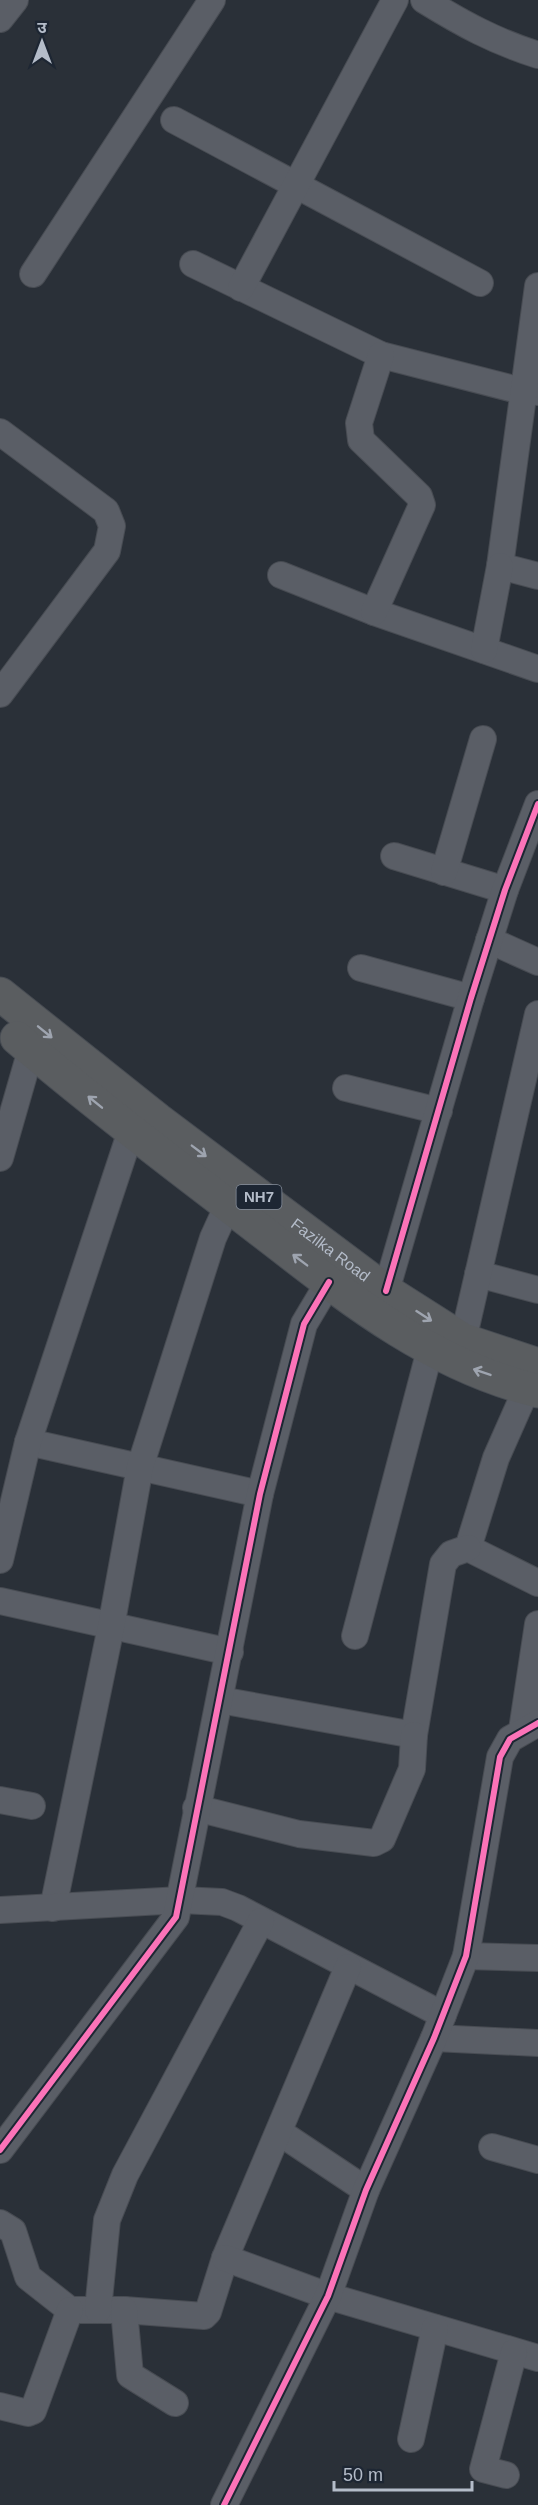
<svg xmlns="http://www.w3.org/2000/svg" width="538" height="2505" font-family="Arial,'Noto Sans Devanagari',sans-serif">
<rect width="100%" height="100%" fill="#2a3038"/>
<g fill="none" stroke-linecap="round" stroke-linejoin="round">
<defs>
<g id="minor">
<path d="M424 0C463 24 494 41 538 55"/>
<path d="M0 19 15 0"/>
<path d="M174 120 480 283"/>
<path d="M193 264 381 355 522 391 538 392"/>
<path d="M33 274 212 0"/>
<path d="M538 286 500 566 538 576"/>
<path d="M241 288 395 0"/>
<path d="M0 432 106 511 112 526 107 551 0 694"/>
<path d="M281 575 374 612 538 669"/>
<path d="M374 612 422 505 419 496 361 440 359 423 381 355"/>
<path d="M484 650 500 566"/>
<path d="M394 856 505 890"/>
<path d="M444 872 483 739"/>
<path d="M489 940 538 962"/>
<path d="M361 968 471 998"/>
<path d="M346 1088 439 1111"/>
<path d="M0 1158 31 1050"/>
<path d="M478 1274 538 1290"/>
<path d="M386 1291 471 998 505 890 538 804"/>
<path d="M463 1340 538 1014"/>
<path d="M527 1388 496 1458 468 1548 538 1583"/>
<path d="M28 1442 260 1494"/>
<path d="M0 1560 28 1442 131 1131"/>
<path d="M0 1601 230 1652"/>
<path d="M355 1636 430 1350"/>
<path d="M220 1700 414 1735 443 1564 451 1554 468 1548"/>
<path d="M522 1730 538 1624"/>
<path d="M0 1800 32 1806"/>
<path d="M196 1808 299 1834 374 1843 382 1839 412 1769 414 1735"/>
<path d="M53 1908 111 1627 140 1467 213 1238 228 1205"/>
<path d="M0 1910 181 1900 222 1902 238 1908 443 2015"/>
<path d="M466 1956 538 1958"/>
<path d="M434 2038 538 2043"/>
<path d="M279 2132 366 2190"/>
<path d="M492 2147 538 2160"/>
<path d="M0 2150 176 1917 260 1494 304 1324 329 1282"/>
<path d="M0 2223 13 2231 28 2277 70 2310H124L204 2316 208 2312 225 2258 348 1967"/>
<path d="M225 2258 328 2296 538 2358"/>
<path d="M98 2310 107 2220 125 2175 261 1921"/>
<path d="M124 2310 130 2375 175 2403"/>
<path d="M0 2406 28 2413 33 2411 70 2310"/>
<path d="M411 2439 435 2328"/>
<path d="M506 2475 483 2469 514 2352"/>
<path d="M224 2505 328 2296 366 2190 434 2038 466 1956 500 1757 510 1739 538 1723"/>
</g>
<g id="highway">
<path id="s1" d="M0 994 158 1120 386 1291 463 1340 538 1365"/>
<path d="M17 1038C91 1101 168 1160 246 1219 336 1288 425 1364 538 1391"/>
</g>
</defs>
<!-- minor casing -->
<use href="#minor" stroke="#484c53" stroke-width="28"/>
<!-- highway casing -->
<use href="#highway" stroke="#474c53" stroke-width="35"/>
<!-- minor -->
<use href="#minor" stroke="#5a5e66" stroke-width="26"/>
<!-- highway -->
<use href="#highway" stroke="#5a5d60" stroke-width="33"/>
<defs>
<g id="cycleway">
<path d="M386 1291 471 998 505 890 538 804"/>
<path d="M0 2150 176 1917 260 1494 304 1324 329 1282"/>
<path d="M224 2505 328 2296 366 2190 434 2038 466 1956 500 1757 510 1739 538 1723"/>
</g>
</defs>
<!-- cycleway casing -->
<use href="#cycleway" stroke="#1d2633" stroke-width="10"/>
<!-- cycleway -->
<use href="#cycleway" stroke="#fb73b8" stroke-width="6"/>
</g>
<!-- one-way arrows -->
<defs><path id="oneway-shaft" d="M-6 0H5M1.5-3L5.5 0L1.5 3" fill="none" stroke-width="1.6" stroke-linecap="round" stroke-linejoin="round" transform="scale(1.5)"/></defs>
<g stroke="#9ea4af">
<use href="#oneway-shaft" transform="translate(45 1032) rotate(39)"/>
<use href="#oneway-shaft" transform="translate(95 1102) rotate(-141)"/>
<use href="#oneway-shaft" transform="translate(199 1151) rotate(37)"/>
<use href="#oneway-shaft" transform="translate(300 1260) rotate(-143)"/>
<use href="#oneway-shaft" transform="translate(424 1316) rotate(33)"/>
<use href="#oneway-shaft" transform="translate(482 1372) rotate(-161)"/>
</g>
<g text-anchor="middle" stroke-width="6" stroke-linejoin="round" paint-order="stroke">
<!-- shield labels -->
<rect fill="#1d2633" stroke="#878f9c" stroke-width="1.5" x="236.5" y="1185" width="45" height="24" rx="4.5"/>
<g font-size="15" font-weight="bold" fill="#b4bcc9">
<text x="259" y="1202">NH7</text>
</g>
<!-- street labels -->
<g font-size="16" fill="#b4bcc9" stroke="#1d2633">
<text dy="6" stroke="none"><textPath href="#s1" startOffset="418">Fazilka Road</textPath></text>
</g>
</g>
<!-- north arrow -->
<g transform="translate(42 42)" stroke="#1d2633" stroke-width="4.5" paint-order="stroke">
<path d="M0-4.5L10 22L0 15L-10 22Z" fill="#b4bcc9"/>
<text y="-9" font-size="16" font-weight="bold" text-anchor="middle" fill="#b4bcc9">उ</text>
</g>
<!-- scale -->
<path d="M334 2481v9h138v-9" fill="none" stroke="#b4bcc9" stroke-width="3"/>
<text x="343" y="2481" font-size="18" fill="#b4bcc9" stroke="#1d2633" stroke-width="4.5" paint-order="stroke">50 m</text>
</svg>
